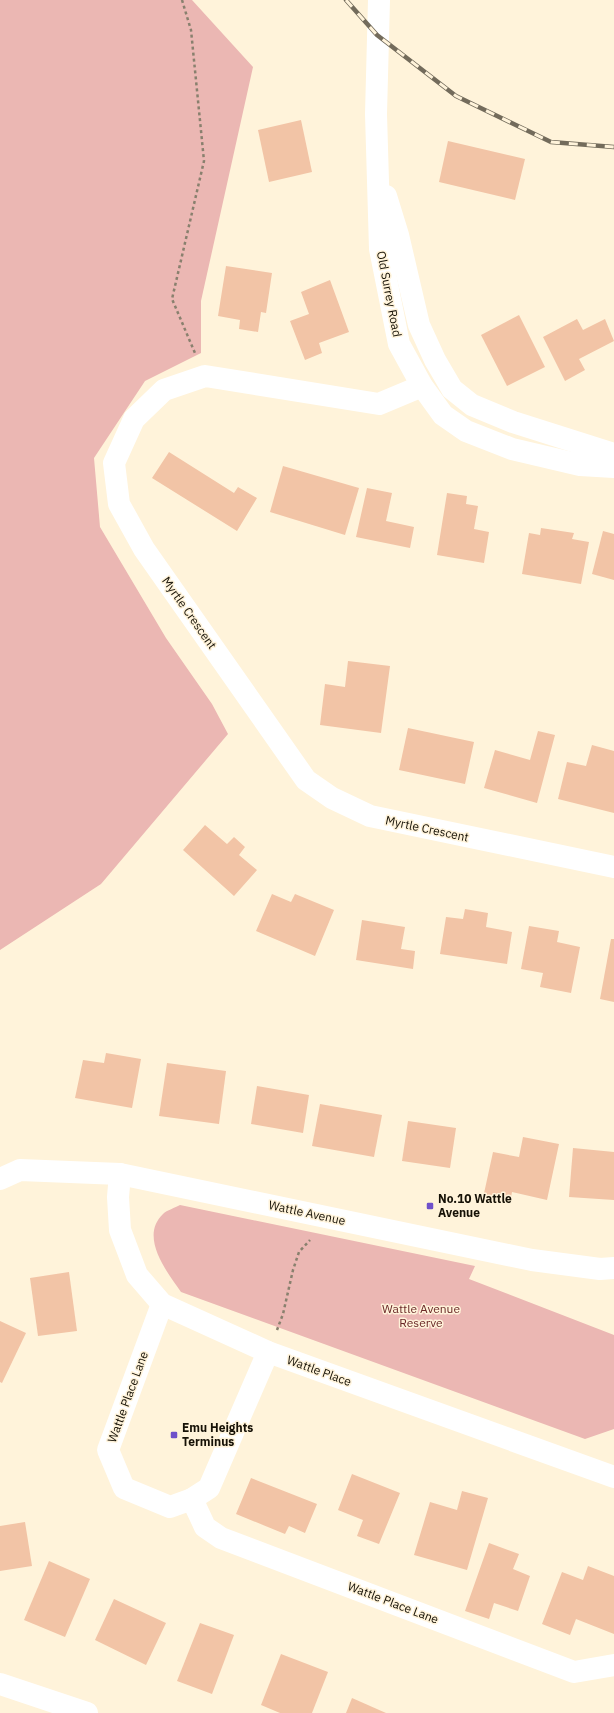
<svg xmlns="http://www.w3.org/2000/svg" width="614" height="1713" font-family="'IBM Plex Sans',sans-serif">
<rect width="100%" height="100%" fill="#fff3da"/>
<!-- green -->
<g fill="#ebb7b3">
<path d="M0 0H192L253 67 201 301V353L145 381 94 458 100 527 166 638 212 704 228 734 101 884 0 950Z"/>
<path d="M180 1205 475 1266 469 1279 614 1335V1429L585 1439 181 1292C167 1272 139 1237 163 1214 167 1210 175 1208 180 1205Z"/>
</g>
<!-- building -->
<g fill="#f2c4a6">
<path d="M301 120 312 172 269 182 258 130Z"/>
<path d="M448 141 525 159 515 200 439 182Z"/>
<path d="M226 266 272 273 266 313 261 312 258 332 239 329 240 320 218 316Z"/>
<path d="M330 280 349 332 319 343 322 353 305 360 290 321 309 314 301 292Z"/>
<path d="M519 315 545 367 507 386 481 335Z"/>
<path d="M577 319 583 330 605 319 614 341 579 359 585 370 565 381 543 337Z"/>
<path d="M169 452 234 493 238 487 257 498 237 531 152 478Z"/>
<path d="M283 466 359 488 345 535 270 512Z"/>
<path d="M367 488 392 493 386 521 414 527 410 548 356 537Z"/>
<path d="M447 493 467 496 466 504 478 506 474 529 489 532 484 563 437 555Z"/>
<path d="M541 528 574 533 572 539 589 542 581 584 522 574 529 533 540 535Z"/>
<path d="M603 531 614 534V580L592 574Z"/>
<path d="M348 661 390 666 381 733 320 725 325 684 345 687Z"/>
<path d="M408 728 474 742 465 784 399 770Z"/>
<path d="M538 731 555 735 537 803 484 788 495 750 530 760Z"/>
<path d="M592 745 614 751V813L558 799 567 762 586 766Z"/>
<path d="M205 825 227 844 234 837 245 847 239 855 257 870 234 896 183 850Z"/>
<path d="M272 894 291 902 295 894 334 910 315 956 256 931Z"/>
<path d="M465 909 488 913 486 927 512 932 507 964 440 954 446 917 463 919Z"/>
<path d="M362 920 405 927 401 949 415 951 413 969 356 960Z"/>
<path d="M529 926 559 931 557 942 580 947 571 993 540 987 543 973 521 969Z"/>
<path d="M611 939H614V1002L600 999Z"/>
<path d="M106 1053 141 1059 132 1108 75 1098 83 1060 104 1063Z"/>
<path d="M167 1063 226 1071 219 1124 159 1116Z"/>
<path d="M257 1086 309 1095 303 1133 251 1124Z"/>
<path d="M320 1104 382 1115 374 1157 312 1146Z"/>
<path d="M408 1121 456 1128 450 1168 402 1161Z"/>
<path d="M523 1137 559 1144 547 1200 512 1192 510 1203 483 1198 493 1152 519 1157Z"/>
<path d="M573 1148 614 1152V1200L569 1197Z"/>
<path d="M69 1272 77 1331 38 1336 30 1278Z"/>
<path d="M0 1321 26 1333 2 1383 0 1382Z"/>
<path d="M352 1474 400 1493 379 1544 357 1536 363 1520 338 1510Z"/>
<path d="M251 1478 317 1504 305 1533 289 1526 285 1534 236 1514Z"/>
<path d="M462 1491 488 1498 467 1570 414 1555 430 1502 457 1510Z"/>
<path d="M25 1522 32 1566 0 1571V1526Z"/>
<path d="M489 1543 519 1554 513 1569 530 1576 518 1611 494 1603 489 1619 465 1611Z"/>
<path d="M49 1561 90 1579 65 1637 24 1620Z"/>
<path d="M588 1566 614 1576V1634L576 1619 570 1635 542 1624 562 1572 583 1580Z"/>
<path d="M114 1599 166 1623 146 1665 95 1640Z"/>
<path d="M200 1623 234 1635 212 1694 177 1681Z"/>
<path d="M281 1654 328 1672 312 1713H280L261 1705Z"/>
<path d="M352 1698 386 1713H346Z"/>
</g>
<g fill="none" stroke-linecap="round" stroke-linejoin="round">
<!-- path -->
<g stroke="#89806e" stroke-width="2.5" stroke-dasharray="3 3" stroke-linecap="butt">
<path d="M182 0 191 30 204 161 172 299 195 353"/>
<path d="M277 1330 283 1314 293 1270 299 1252 310 1240"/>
</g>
<!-- minor -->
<g stroke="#fff" stroke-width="22">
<path d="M422 386 379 404 205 376 164 390 134 419 114 463 119 504 144 549 306 780 332 798 370 816 614 867"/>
<path d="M120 1174 118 1197 120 1230 137 1275 162 1304 268 1352 614 1477"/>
<path d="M0 1179 20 1170 120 1174 532 1260 600 1269 614 1268"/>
<path d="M162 1304 108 1450 124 1488 170 1507 192 1499"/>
<path d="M268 1352 209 1488 192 1499 205 1527 221 1538 574 1672 614 1665"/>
<path d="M0 1684 87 1713"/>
</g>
<!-- secondary -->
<g stroke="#fff" stroke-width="22">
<path d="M379 0 376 114 380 249 399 344 422 386 443 415 466 431 512 449 580 465 614 467"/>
<path d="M386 196 398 235 419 325 435 360 452 389 472 405 513 422 614 454"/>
</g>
<defs>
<path id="rail" d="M346 0 377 35 456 96 551 142 614 147"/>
</defs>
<!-- rail casing -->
<use href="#rail" stroke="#736b5b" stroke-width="4.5"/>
<!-- rail -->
<use href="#rail" stroke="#fff3da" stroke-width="3" stroke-dasharray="9" stroke-linecap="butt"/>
</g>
<!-- markers -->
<g fill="#6f50ca" stroke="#fff3da" stroke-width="1.5">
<rect x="426" y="1202" width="8" height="8" rx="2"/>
<rect x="170" y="1431" width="8" height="8" rx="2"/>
</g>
<g text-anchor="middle" stroke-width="3" stroke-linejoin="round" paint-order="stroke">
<!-- street labels -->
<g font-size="12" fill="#161106" stroke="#fff3da">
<text transform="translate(389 294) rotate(79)" y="4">Old Surrey Road</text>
<text transform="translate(189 613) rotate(55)" y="4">Myrtle Crescent</text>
<text transform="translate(427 829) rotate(12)" y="4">Myrtle Crescent</text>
<text transform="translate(307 1213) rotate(12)" y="4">Wattle Avenue</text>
<text transform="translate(319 1371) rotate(20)" y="4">Wattle Place</text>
<text transform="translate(128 1397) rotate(-70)" y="4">Wattle Place Lane</text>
<text transform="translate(393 1603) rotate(21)" y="4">Wattle Place Lane</text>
</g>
<!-- poi labels -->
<g font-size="12" font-weight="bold" fill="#161106" stroke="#fff3da" text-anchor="start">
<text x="438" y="1203">No.10 Wattle<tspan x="438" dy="14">Avenue</tspan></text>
<text x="182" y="1432">Emu Heights<tspan x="182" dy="14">Terminus</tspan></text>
</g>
<!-- park labels -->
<g font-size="12" fill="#692726" stroke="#fff3da">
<text x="421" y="1313">Wattle Avenue<tspan x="421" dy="14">Reserve</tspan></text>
</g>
</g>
</svg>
